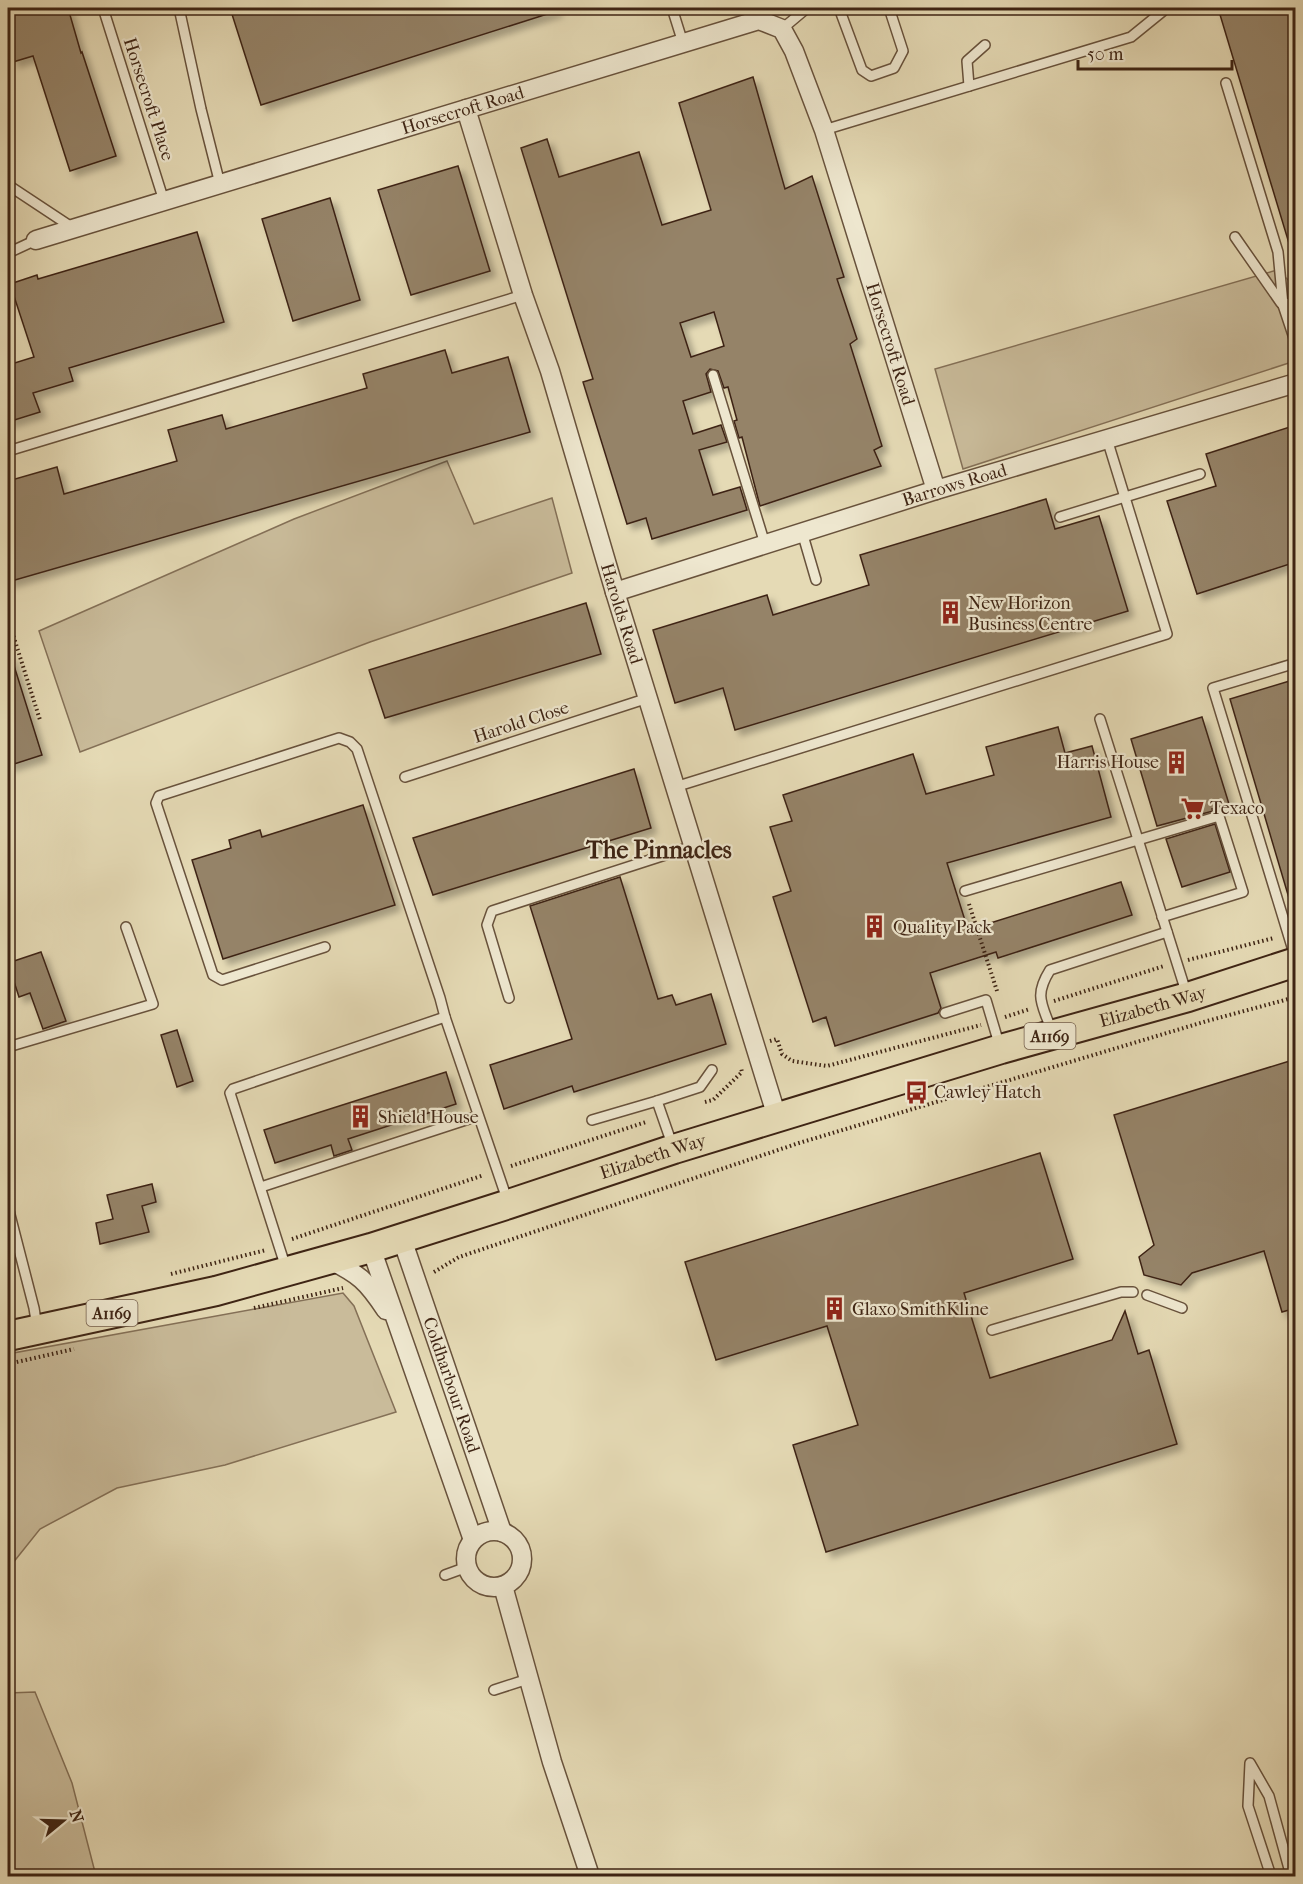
<svg xmlns="http://www.w3.org/2000/svg" width="1303" height="1884" font-family="'IM FELL French Canon',serif">
<defs>
<filter id="shadow"><feDropShadow dx="5.5" dy="5.5" stdDeviation="3" flood-color="#0004"/></filter>
</defs>
<rect width="100%" height="100%" fill="#e5dab5"/>
<filter id="stains"><feTurbulence type="fractalNoise" baseFrequency=".00333" numOctaves="4"/><feColorMatrix values="0 0 0 0 .2 0 0 0 0 .09 0 0 0 0 .02 0 0 0 .5 -.17"/></filter>
<radialGradient id="worn" r=".72"><stop offset=".6" stop-color="#630" stop-opacity="0"/><stop offset="1" stop-color="#630" stop-opacity=".3"/></radialGradient>
<!-- green -->
<g fill="#c9bb9a" stroke="#847057" stroke-width="1.5">
<path d="M1277 270 1295 286V361L963 469 935 369Z"/>
<path d="M447 461 474 524 552 498 572 573 370 642 80 752 39 631 294 519Z"/>
<path d="M343 1293 354 1306 396 1412 225 1465 117 1488 40 1529 8 1569V1354Z"/>
<path d="M35 1692 72 1783 96 1876H8V1693Z"/>
</g>
<!-- building -->
<g fill="#958368" stroke="#3e2414" stroke-width="1.5" fill-rule="evenodd" filter="url(#shadow)">
<path d="M8 8H68L81 53 82 52 116 156 70 171 33 56 13 62 8 42Z"/>
<path d="M230 8H557V11L261 105Z"/>
<path d="M1218 8H1296V249L1291 250Z"/>
<path d="M753 77 785 189 812 176 844 277 837 279 857 339 850 344 882 446 874 450 881 466 760 506 742 437 739 438 734 421 737 420 728 387 724 388 718 371 710 369 706 374 711 392 683 401 693 434 721 425 727 442 699 450 713 495 740 487 747 510 652 539 646 518 627 524 583 382 593 379 521 148 547 139 559 177 639 152 662 225 711 210 679 103ZM714 312 724 346 691 357 680 323Z"/>
<path d="M458 166 490 271 411 295 378 190Z"/>
<path d="M330 198 360 300 293 321 262 219Z"/>
<path d="M197 232 224 322 69 368 73 381 33 393 40 412 8 422V365L34 357 10 284 37 275 38 279Z"/>
<path d="M445 350 452 373 508 357 530 432 8 582V481L57 467 64 494 177 461 168 430 222 415 226 429 367 388 363 374Z"/>
<path d="M1296 425V562L1197 594 1167 501 1216 486 1206 454Z"/>
<path d="M1046 499 1055 529 1099 516 1128 611 735 730 723 688 675 703 653 630 767 595 773 615 869 585 860 555Z"/>
<path d="M586 603 601 654 385 718 369 670Z"/>
<path d="M8 656H11L42 755 8 766Z"/>
<path d="M1296 679V904L1291 905 1230 699Z"/>
<path d="M1202 717 1229 804 1212 809 1213 811 1157 826 1131 739Z"/>
<path d="M1058 727 1065 753 1092 746 1111 817 947 863 968 930 1121 882 1132 915 998 958 996 952 930 973 941 1008 938 1013 835 1046 826 1017 813 1022 773 897 791 891 770 827 792 821 783 795 913 754 926 794 994 775 986 747Z"/>
<path d="M634 769 651 828 433 895 413 838Z"/>
<path d="M363 805 395 905 223 959 192 860 231 848 229 840 260 830 262 837Z"/>
<path d="M1215 824 1230 872 1182 887 1166 839Z"/>
<path d="M620 877 658 999 672 995 676 1005 711 994 726 1044 574 1092 572 1086 504 1109 490 1065 572 1039 530 906Z"/>
<path d="M41 952 66 1021 43 1029 30 993 19 997 8 963Z"/>
<path d="M177 1030 193 1081 177 1087 161 1035Z"/>
<path d="M1296 1059V1308L1282 1312 1264 1251 1192 1273 1181 1285 1144 1275 1139 1257 1154 1245 1114 1115Z"/>
<path d="M446 1072 456 1104 348 1139 352 1150 334 1156 331 1145 275 1163 264 1130Z"/>
<path d="M1040 1153 1073 1259 964 1293 990 1378 1112 1340 1125 1311 1138 1354 1149 1350 1177 1444 826 1552 793 1445 858 1425 827 1326 716 1360 685 1262Z"/>
<path d="M152 1184 156 1202 142 1206 149 1232 100 1244 96 1223 113 1219 107 1195Z"/>
</g>
<g fill="none" stroke-linecap="round" stroke-linejoin="round">
<defs>
<g id="service">
<path d="M103 8 164 201"/>
<path d="M179 8 201 109 220 184"/>
<path d="M672 8 683 43"/>
<path d="M839 8 862 70 871 76 894 68 903 51 889 8"/>
<path d="M782 29 807 8"/>
<path d="M1226 83 1278 252 1283 305"/>
<path d="M969 86 967 61 985 45"/>
<path d="M824 130 1131 37 1163 11 1165 8"/>
<path d="M8 185 73 228"/>
<path d="M1235 237 1281 303"/>
<path d="M8 253 36 240"/>
<path d="M1296 301 1283 305 1296 344"/>
<path d="M713 375 765 544"/>
<path d="M8 451 523 295"/>
<path d="M1060 517 1200 474"/>
<path d="M802 532 816 580"/>
<path d="M1296 663 1213 688 1296 960"/>
<path d="M1100 719 1187 995"/>
<path d="M405 777 648 698"/>
<path d="M675 787 1167 634 1107 439"/>
<path d="M965 891 1219 816 1243 892 1162 917"/>
<path d="M325 947 222 980 213 975 156 803 159 796 339 738 350 742 357 749 440 998 445 1017"/>
<path d="M509 998 487 925 492 911 693 846"/>
<path d="M945 1013 986 1000 1000 1047"/>
<path d="M1052 1032C1043 1005 1033 997 1050 970L1167 932"/>
<path d="M8 1047 153 1004 126 927"/>
<path d="M592 1120 657 1101"/>
<path d="M673 1147 657 1101 700 1087 712 1070"/>
<path d="M261 1187 478 1116"/>
<path d="M8 1207 34 1308 37 1327"/>
<path d="M286 1268 230 1093 233 1089 445 1017 508 1202"/>
<path d="M1147 1295 1182 1308"/>
<path d="M992 1330 1121 1292H1133"/>
<path d="M445 1575 467 1567"/>
<path d="M494 1690 528 1679"/>
<path d="M1271 1876 1248 1806 1250 1763 1269 1796 1291 1876"/>
</g>
<g id="minor">
<path id="s1" d="M466 109 523 295 550 371 615 592 777 1117"/>
<path id="s2" d="M36 240 759 20 782 29 794 51 824 130 936 490"/>
<path id="s3" d="M615 592 936 490 1296 383"/>
<path id="s4" d="M402 1239 502 1532"/>
<path d="M371 1248 473 1540"/>
<path d="M328 1259C359 1274 367 1281 386 1310"/>
<circle cx="494" cy="1559" r="28"/>
<path d="M503 1586 552 1762 590 1876"/>
</g>
<g id="primary">
<path id="s5" d="M8 1336 216 1291 371 1248 509 1204 674 1149 1001 1049 1188 997 1296 962"/>
</g>
</defs>
<!-- service casing -->
<use href="#service" stroke="#68523c" stroke-width="12"/>
<!-- minor casing -->
<use href="#minor" stroke="#68523c" stroke-width="21"/>
<!-- primary casing -->
<use href="#primary" stroke="#3e2414" stroke-width="32"/>
<!-- path -->
<g stroke="#3e2414" stroke-width="4" stroke-dasharray="1.5 3" stroke-linecap="butt">
<path d="M8 619 40 720"/>
<path d="M969 904 997 991"/>
<path d="M1188 960 1274 938"/>
<path d="M1054 1001 1164 966"/>
<path d="M1005 1017 1030 1009"/>
<path d="M770 1041 777 1039 782 1054 792 1061 827 1066 981 1025"/>
<path d="M705 1102 713 1100 742 1072 741 1068"/>
<path d="M511 1166 646 1122"/>
<path d="M292 1239 484 1175"/>
<path d="M434 1272 459 1257 799 1143 1207 1021 1296 997"/>
<path d="M171 1274 266 1250"/>
<path d="M254 1308 343 1288"/>
<path d="M8 1364 74 1349"/>
</g>
<!-- service -->
<use href="#service" stroke="#eee7cf" stroke-width="9"/>
<!-- minor -->
<use href="#minor" stroke="#eee7cf" stroke-width="18"/>
<!-- primary -->
<use href="#primary" stroke="#e5dab5" stroke-width="28"/>
</g>
<!-- icons -->
<defs>
<symbol id="building-bare" viewBox="-9 -9 18 18"><path d="M-4-6H4V6H1V3H-1V6H-4ZM-2.5-4.3h1.7v1.8h-1.7ZM.8-4.3h1.7v1.8H.8ZM-2.5-1h1.7V.8h-1.7ZM.8-1h1.7V.8H.8Z" fill="#8f2418" stroke="#eee7cf" stroke-width="2.5" paint-order="stroke"/></symbol>
<symbol id="supermarket-bare" viewBox="-9 -9 18 18"><path d="M-6-5.5h2.5l.6 2H6L4.5 2H-2.5L-4.4-4H-6ZM-1.5 3.2a1.3 1.3 0 1 0 .1 0ZM3 3.2a1.3 1.3 0 1 0 .1 0Z" fill="#8f2418" stroke="#eee7cf" stroke-width="2.5" paint-order="stroke"/></symbol>
<symbol id="bus-bare" viewBox="-9 -9 18 18"><path d="M-5-6H5V4H4V6H2V4H-2V6H-4V4H-5ZM-3.5-4V0h7V-4ZM-3.5 1.2v1.5H-2V1.2ZM2 1.2v1.5H3.5V1.2Z" fill="#8f2418" stroke="#eee7cf" stroke-width="2.5" paint-order="stroke"/></symbol>
</defs>
<g fill-rule="evenodd">
<use href="#building-bare" x="934" y="596" width="33" height="33"/>
<use href="#building-bare" x="1160" y="746" width="33" height="33"/>
<use href="#supermarket-bare" x="1176" y="792" width="33" height="33"/>
<use href="#building-bare" x="858" y="910" width="33" height="33"/>
<use href="#bus-bare" x="900" y="1076" width="33" height="33"/>
<use href="#building-bare" x="344" y="1100" width="33" height="33"/>
<use href="#building-bare" x="818" y="1292" width="33" height="33"/>
</g>
<g text-anchor="middle" stroke-width="4.5" stroke-linejoin="round" paint-order="stroke">
<!-- shield labels -->
<g fill="#eee7cf" stroke="#735e4c" stroke-width="1.5">
<rect x="1024.5" y="1023" width="51" height="26" rx="4.5"/>
<rect x="86.5" y="1300" width="51" height="26" rx="4.5"/>
</g>
<g font-size="16" font-weight="bold" fill="#3e2414">
<text x="1050" y="1042">A1169</text>
<text x="112" y="1319">A1169</text>
</g>
<!-- street labels -->
<g font-size="18" fill="#3e2414" stroke="#eee7cf">
<text transform="translate(149 99) rotate(72)" y="6">Horsecroft Place</text>
<text dy="6" stroke="none"><textPath href="#s2" startOffset="446">Horsecroft Road</textPath></text>
<text dy="6" stroke="none"><textPath href="#s2" startOffset="1114">Horsecroft Road</textPath></text>
<text dy="6" stroke="none"><textPath href="#s3" startOffset="356">Barrows Road</textPath></text>
<text dy="6" stroke="none"><textPath href="#s1" startOffset="528">Harolds Road</textPath></text>
<text transform="translate(521 722) rotate(-18)" y="6">Harold Close</text>
<text dy="6" stroke="none"><textPath href="#s5" startOffset="1192">Elizabeth Way</textPath></text>
<text dy="6" stroke="none"><textPath href="#s5" startOffset="670">Elizabeth Way</textPath></text>
<text dy="6" stroke="none"><textPath href="#s4" startOffset="154">Coldharbour Road</textPath></text>
</g>
<!-- poi labels -->
<g font-size="18" fill="#3e2414" stroke="#eee7cf" text-anchor="start">
<text x="968" y="609">New Horizon<tspan x="968" dy="21">Business Centre</tspan></text>
<text x="1159" y="768" text-anchor="end">Harris House</text>
<text x="1210" y="814">Texaco</text>
<text x="893" y="933">Quality Pack</text>
<text x="934" y="1098">Cawley Hatch</text>
<text x="378" y="1123">Shield House</text>
<text x="852" y="1315">Glaxo SmithKline</text>
</g>
<!-- district labels -->
<g font-size="24" font-weight="bold" fill="#3e2414" stroke="#eee7cf">
<text x="659" y="858">The Pinnacles</text>
</g>
</g>
<!-- margin -->
<rect width="1303" height="1884" fill="none" stroke="#e5dab5" stroke-width="30"/>
<rect x="9" y="9" width="1285" height="1866" fill="none" stroke="#3e2414" stroke-width="3"/>
<rect x="15" y="15" width="1273" height="1854" fill="none" stroke="#3e2414" stroke-width="1.5"/>
<!-- north arrow -->
<g transform="translate(63 1821) rotate(71)" stroke="#eee7cf" stroke-width="4.5" paint-order="stroke">
<path d="M0-4.5L10 22L0 15L-10 22Z" fill="#3e2414"/>
<text y="-9" font-size="16" font-weight="bold" text-anchor="middle" fill="#3e2414">N</text>
</g>
<!-- scale -->
<path d="M1078 60v9h154v-9" fill="none" stroke="#3e2414" stroke-width="3"/>
<text x="1087" y="60" font-size="18" fill="#3e2414" stroke="#eee7cf" stroke-width="4.5" paint-order="stroke">50 m</text>
<rect width="100%" height="100%" filter="url(#stains)"/>
<rect width="100%" height="100%" fill="url(#worn)"/>
</svg>
